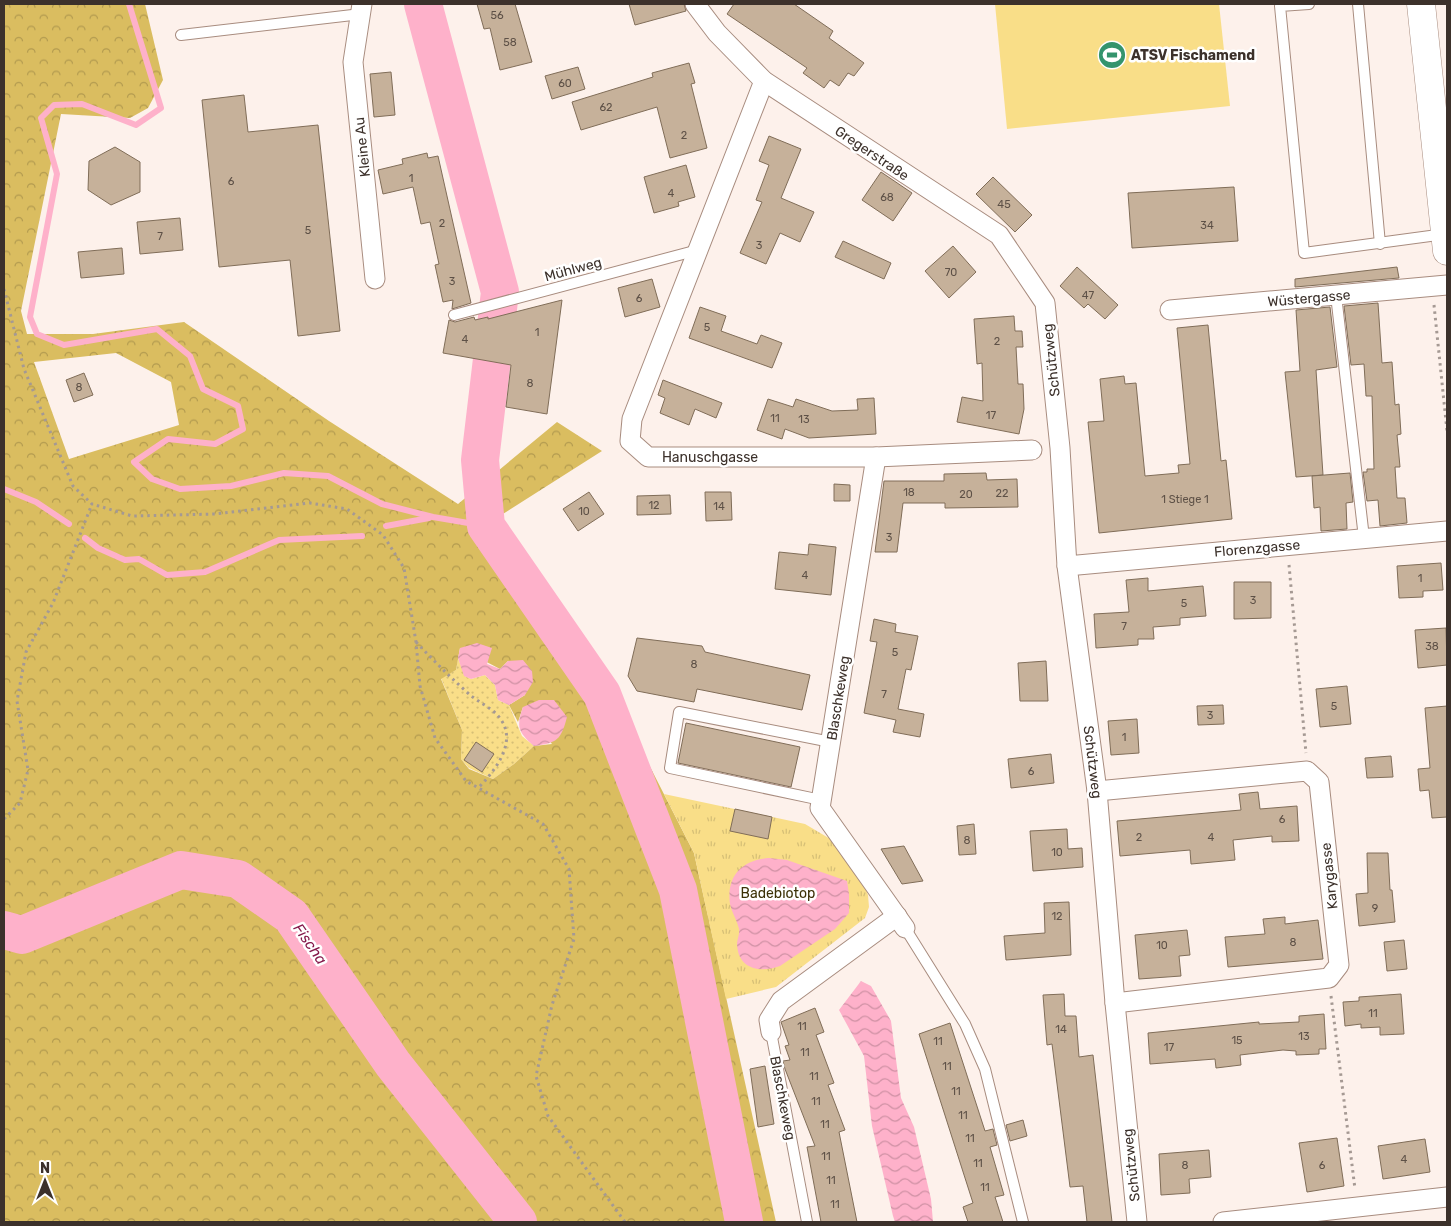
<svg xmlns="http://www.w3.org/2000/svg" width="1451" height="1226" font-family="Rubik,sans-serif">
<defs>
<pattern id="grass-dots" width="8" height="8" patternUnits="userSpaceOnUse" patternTransform="scale(1.25)"><rect width="8" height="8" fill="#f9de88"/><path d="M2 2h.1M6 6h.1" fill="none" stroke="#d6bf76" stroke-width="1.8" stroke-linecap="round"/></pattern>
<pattern id="forest-crowns" width="20" height="18" patternUnits="userSpaceOnUse" patternTransform="scale(1.25)"><rect width="20" height="18" fill="#dabd60"/><path d="M2 6a3 3 0 1 1 6 0M12 15a3 3 0 1 1 6 0" fill="none" stroke="#b29a4f"/></pattern>
<pattern id="park-tufts" width="24" height="20" patternUnits="userSpaceOnUse" patternTransform="scale(1.25)"><rect width="24" height="20" fill="#f9de88"/><path d="M3 7l-1-3M5 7V3M7 7l1-3M15 17l-1-3M17 17v-4M19 17l1-3" fill="none" stroke="#d6bf76"/></pattern>
<pattern id="water-waves" width="16" height="10" patternUnits="userSpaceOnUse" patternTransform="scale(1.25)"><rect width="16" height="10" fill="#feb1ca"/><path d="M0 5q4-4 8 0t8 0" fill="none" stroke="#cf91a4"/></pattern>
</defs>
<rect width="100%" height="100%" fill="#fdf1eb"/>
<!-- grass -->
<path fill="url(#grass-dots)" d="M458 658 465 676 471 679 485 675 495 685 498 700 509 705 522 736 534 746 514 764 493 779 469 768 461 759 462 730 441 678 456 670Z"/>
<!-- forest -->
<path fill="url(#forest-crowns)" fill-rule="evenodd" d="M4 4H145L163 80 148 108 130 118 61 114 21 311 27 334H93L184 322 329 421 458 504 557 422 602 451 495 519 617 702 694 853 776 1222H4ZM116 353 171 382 179 425 69 459 34 362ZM460 648 500 669 508 661 525 695 509 705 518 722 523 707 552 744 534 746 514 764 493 779 469 769 461 759 462 730 441 679 456 670Z"/>
<!-- park -->
<path fill="url(#park-tufts)" d="M664 794 805 824 832 840 862 881 868 895 869 907 865 918 776 987 726 999 694 853Z"/>
<!-- pitch -->
<path fill="#f9de88" d="M995 4H1219L1230 106 1007 129Z"/>
<!-- water -->
<g fill="url(#water-waves)">
<path d="M477 643 492 648 487 664 500 669 508 661 523 660 532 671 533 682 525 695 509 705 498 700 495 685 485 675 471 679 464 676 458 658 460 648Z"/>
<path d="M539 700H554L567 717C561 740 557 743 534 746 518 732 516 727 523 707Z"/>
<path d="M769 858 787 860 847 881 849 894V913L835 929 780 966C761 973 738 970 737 944 737 939 740 934 739 929 737 920 732 913 730 904 726 875 743 860 769 858Z"/>
<path d="M861 981 871 986 891 1021 901 1098 914 1127 931 1199 933 1222H895L893 1216 872 1126 864 1056 839 1010Z"/>
</g>
<g fill="none" stroke-linecap="round" stroke-linejoin="round">
<!-- stream -->
<g stroke="#feb1ca" stroke-width="6">
<path d="M129 4 161 108 136 125 82 104 54 105 41 118 57 174 30 317 37 334 64 345 157 329 190 356 203 389 238 406 243 429 215 444 168 439 134 462 152 479 180 489 231 486 284 473 328 476 382 504 433 517 486 526"/>
<path d="M4 489 36 502 69 524"/>
<path d="M386 526 429 518"/>
<path d="M85 538 98 548 125 560 139 559 167 575 205 572 279 540 362 536"/>
</g>
<!-- river -->
<g stroke="#feb1ca" stroke-width="38">
<path d="M423 4 500 292 480 460 486 526 602 694 678 890 744 1222"/>
<path d="M4 930 22 935 181 870 238 879 291 916 393 1064 518 1222"/>
</g>
</g>
<!-- building -->
<g fill="#c6b19a" stroke="#806d58">
<path d="M477 4H515L532 62 500 70 490 28 484 29Z"/>
<path d="M629 4H684L686 11 635 25Z"/>
<path d="M734 4H794L833 31 829 38 864 63 854 76 848 73 839 86 830 80 824 88 803 73 807 68 727 14Z"/>
<path d="M689 63 695 83 691 84 707 148 670 158 657 107 581 130 572 102 653 77 652 73Z"/>
<path d="M578 67 585 89 552 99 545 76Z"/>
<path d="M391 72 395 115 374 117 370 74Z"/>
<path d="M244 95 248 132 318 125 340 331 298 336 290 260 219 267 202 100Z"/>
<path d="M769 136 801 149 781 198 814 212 800 242 780 233 766 264 740 253 762 202 756 200 769 165 759 161Z"/>
<path d="M115 147 140 162V192L111 205 88 190 89 161Z"/>
<path d="M427 153 428 158 438 156 471 303 452 309 453 300 443 302 435 265 439 264 430 222 421 224 413 187 383 194 378 170 403 164 402 159Z"/>
<path d="M686 165 695 197 678 202 679 206 654 213 644 177Z"/>
<path d="M881 172 912 193 893 221 862 200Z"/>
<path d="M993 177 1032 215 1015 232 976 194Z"/>
<path d="M1234 187 1238 241 1132 248 1128 193Z"/>
<path d="M180 218 183 250 140 254 137 222Z"/>
<path d="M843 241 891 263 884 279 835 257Z"/>
<path d="M953 246 976 272 949 298 925 271Z"/>
<path d="M122 248 124 274 81 278 78 252Z"/>
<path d="M1077 267 1118 305 1105 319 1088 304 1084 308 1060 286Z"/>
<path d="M1397 267 1399 278 1295 287V279Z"/>
<path d="M652 279 660 307 625 317 618 288Z"/>
<path d="M562 300 547 414 506 407 511 365 443 353 449 320 455 322 474 317 475 320 488 317V319Z"/>
<path d="M1378 303 1382 363 1392 362 1395 405 1399 404 1401 434 1397 435 1400 467H1395L1397 498H1405L1407 523 1380 526 1378 500 1367 501 1363 472H1367V469H1374L1372 396H1366L1364 364 1351 365 1344 306Z"/>
<path d="M700 307 726 316 721 331 757 344 761 335 782 343 772 368 689 338Z"/>
<path d="M1330 307 1337 367 1316 370 1323 475 1296 477 1285 372 1300 371 1296 310Z"/>
<path d="M1014 316 1015 331H1022L1023 347H1016L1018 384H1023L1024 409 1019 434 957 422 962 397 983 401 982 363 977 364 974 319Z"/>
<path d="M1208 325 1221 461 1226 460 1232 519 1099 533 1088 422 1104 421 1100 379 1124 376 1125 384 1136 383 1145 476 1179 473 1178 465 1190 464 1177 328Z"/>
<path d="M84 373 93 395 74 402 66 380Z"/>
<path d="M663 380 722 403 716 418 695 409 689 425 660 413 665 398 658 395Z"/>
<path d="M874 398 876 434 809 438 785 429 782 439 757 430 768 399 793 407 796 399 832 411 858 410 857 399Z"/>
<path d="M986 473 987 480 1017 479 1018 507 945 508V503H903L897 552H875L884 481H944V474Z"/>
<path d="M1350 473 1353 502 1346 503 1347 529 1321 531 1320 507 1314 508 1312 476Z"/>
<path d="M834 484 850 485V501H834Z"/>
<path d="M589 492 604 514 578 531 563 509Z"/>
<path d="M705 492H731L732 520 706 521Z"/>
<path d="M670 495 671 514 637 515V496Z"/>
<path d="M809 544 836 547 831 595 775 589 779 552 808 555Z"/>
<path d="M1441 563 1443 590 1423 591V597L1399 598 1397 566Z"/>
<path d="M1148 578V591L1203 586 1206 616 1180 618V625L1153 627 1154 639H1138V645L1096 648 1094 614 1129 612 1126 580Z"/>
<path d="M1234 582H1271V618L1234 619Z"/>
<path d="M874 619 896 624 895 632 918 636 911 670 906 669 898 709 924 714 920 737 893 732 896 720 864 713 877 642 870 641Z"/>
<path d="M1446 628 1447 665 1418 668 1415 630Z"/>
<path d="M637 638 702 646 705 652 810 675 802 710 697 689 694 702 637 691 628 676Z"/>
<path d="M1046 661 1048 701H1020L1018 663Z"/>
<path d="M1347 686 1351 724 1320 727 1316 689Z"/>
<path d="M1223 705 1224 724 1198 725 1197 706Z"/>
<path d="M1447 706V817L1432 818 1429 790 1420 791 1418 769 1430 768 1425 708Z"/>
<path d="M1137 719 1139 753 1111 755 1108 721Z"/>
<path d="M686 723 800 747 791 787 678 763Z"/>
<path d="M476 742 494 754 482 772 464 760Z"/>
<path d="M1051 754 1054 783 1011 788 1008 759Z"/>
<path d="M1391 756 1393 777 1367 778 1365 758Z"/>
<path d="M1258 792 1260 809 1297 806 1299 841 1272 842V836L1233 840 1235 860 1191 864 1190 850 1120 856 1117 821 1241 810 1239 794Z"/>
<path d="M735 809 772 817 768 839 730 831Z"/>
<path d="M974 824 976 854 959 855 957 826Z"/>
<path d="M1067 829 1068 849 1082 848 1083 867 1033 871 1030 831Z"/>
<path d="M904 846 923 881 902 884 881 849Z"/>
<path d="M1367 853H1388L1390 890H1392L1395 922 1359 926 1356 894 1368 893Z"/>
<path d="M1069 902 1071 955 1006 960 1004 936 1045 933 1044 903Z"/>
<path d="M1285 917V924L1318 920 1323 959 1228 967 1225 937 1265 934 1263 919Z"/>
<path d="M1187 930 1190 955 1179 956 1181 976 1139 979 1135 935Z"/>
<path d="M1404 940 1407 969 1387 971 1384 942Z"/>
<path d="M1064 994 1065 1016H1076L1079 1057 1093 1055 1112 1222H1087L1083 1186 1070 1187 1052 1044 1047 1045 1043 995Z"/>
<path d="M1401 994 1404 1034 1380 1035V1027L1361 1028V1024L1345 1026 1343 1002 1359 1001V997Z"/>
<path d="M815 1008 824 1032 816 1035 834 1083 828 1085 845 1130 839 1132 857 1222H821L807 1147 815 1146 785 1069 783 1061 790 1060 785 1046 789 1045 781 1022Z"/>
<path d="M1324 1014 1326 1049H1319V1054L1296 1055V1051L1283 1050 1240 1055 1241 1065 1216 1068 1215 1059 1150 1064 1148 1033 1259 1022V1024L1299 1022V1016Z"/>
<path d="M950 1023 985 1131 993 1129 997 1145 990 1147 1004 1195 995 1197 1003 1222H968L963 1207 973 1203 919 1034Z"/>
<path d="M765 1066 774 1124 758 1127 750 1069Z"/>
<path d="M1023 1120 1027 1136 1010 1141 1006 1125Z"/>
<path d="M1337 1138 1344 1186 1307 1192 1299 1143Z"/>
<path d="M1425 1139 1430 1172 1383 1179 1378 1146Z"/>
<path d="M1209 1150 1211 1177 1189 1179 1190 1193 1161 1195 1159 1154Z"/>
</g>
<g fill="none" stroke-linecap="round" stroke-linejoin="round">
<defs>
<g id="lane">
<path d="M1309 4 1280 6 1304 253 1445 234"/>
<path d="M1358 4 1380 244"/>
<path d="M181 35 361 14"/>
<path d="M1336 295 1364 538"/>
<path d="M454 315 698 250"/>
<path d="M821 800 670 768 679 712 831 742"/>
<path d="M905 928 965 1024 985 1069 1023 1222"/>
<path d="M771 1032 807 1222"/>
</g>
<g id="street">
<path d="M362 4 353 62 375 279"/>
<path d="M695 4 717 33 764 81 999 235 1045 303 1060 448 1067 566 1097 791 1115 1003 1137 1222"/>
<path d="M764 81 632 419 630 441 648 457H876L1032 450"/>
<path d="M1170 310 1447 285"/>
<path d="M876 457 820 808 905 928"/>
<path d="M1067 566 1447 531"/>
<path d="M1097 791 1307 771 1319 782 1339 965 1329 978 1115 1003"/>
<path d="M771 1032 769 1020 781 1001 897 916"/>
<path d="M1223 1222 1447 1197"/>
</g>
<path id="primary" d="M1421 4 1447 251"/>
</defs>
<!-- lane casing -->
<use href="#lane" stroke="#a88c7f" stroke-width="12"/>
<!-- street casing -->
<use href="#street" stroke="#a88c7f" stroke-width="21"/>
<!-- primary casing -->
<use href="#primary" stroke="#a88c7f" stroke-width="29"/>
<!-- path -->
<g stroke="#a59993" stroke-width="3" stroke-dasharray="2.5 4" stroke-linecap="butt">
<path d="M4 289 24 369 73 486 92 504 132 516 215 514 310 503 347 509 383 535 404 568 416 642 420 686 435 738 466 781 543 824 569 869 574 939 552 1005 536 1076 548 1116 625 1222"/>
<path d="M1434 305 1447 431"/>
<path d="M1289 565 1306 753"/>
<path d="M416 642C433 660 450 677 469 694 478 702 492 708 499 717 519 741 495 771 478 788"/>
<path d="M4 819 20 803 28 770 17 701 26 652 53 603 92 504"/>
<path d="M1331 996 1355 1189"/>
</g>
<!-- lane -->
<use href="#lane" stroke="#fff" stroke-width="10"/>
<!-- street -->
<use href="#street" stroke="#fff" stroke-width="19"/>
<!-- primary -->
<use href="#primary" stroke="#fff" stroke-width="28"/>
</g>
<!-- icons -->
<defs>
<symbol id="stadium-disc" viewBox="-11 -11 22 22"><circle r="9.5" fill="#34946d" stroke="#fff"/><path d="M0-5a6.5 5 0 1 0 0 10a6.5 5 0 1 0 0-10ZM-3.5-1.8h7v3.6h-7Z" fill="#fff"/></symbol>
</defs>
<g fill-rule="evenodd">
<use href="#stadium-disc" x="1096" y="39" width="32" height="32"/>
</g>
<g text-anchor="middle" stroke-width="5" stroke-linejoin="round" paint-order="stroke">
<!-- number labels -->
<g font-size="11" fill="#5e5147">
<text x="497" y="19">56</text>
<text x="510" y="46">58</text>
<text x="565" y="87">60</text>
<text x="606" y="111">62</text>
<text x="684" y="139">2</text>
<text x="411" y="182">1</text>
<text x="231" y="185">6</text>
<text x="671" y="197">4</text>
<text x="887" y="201">68</text>
<text x="1004" y="208">45</text>
<text x="442" y="227">2</text>
<text x="1207" y="229">34</text>
<text x="308" y="234">5</text>
<text x="160" y="240">7</text>
<text x="759" y="249">3</text>
<text x="951" y="276">70</text>
<text x="452" y="285">3</text>
<text x="1088" y="299">47</text>
<text x="639" y="302">6</text>
<text x="707" y="331">5</text>
<text x="537" y="336">1</text>
<text x="465" y="343">4</text>
<text x="997" y="345">2</text>
<text x="530" y="387">8</text>
<text x="79" y="391">8</text>
<text x="991" y="419">17</text>
<text x="775" y="422">11</text>
<text x="804" y="423">13</text>
<text x="909" y="496">18</text>
<text x="1002" y="497">22</text>
<text x="966" y="498">20</text>
<text x="1185" y="503">1 Stiege 1</text>
<text x="654" y="509">12</text>
<text x="719" y="510">14</text>
<text x="584" y="515">10</text>
<text x="889" y="541">3</text>
<text x="805" y="579">4</text>
<text x="1420" y="582">1</text>
<text x="1253" y="604">3</text>
<text x="1184" y="607">5</text>
<text x="1124" y="630">7</text>
<text x="1432" y="650">38</text>
<text x="895" y="656">5</text>
<text x="694" y="668">8</text>
<text x="884" y="698">7</text>
<text x="1334" y="710">5</text>
<text x="1210" y="719">3</text>
<text x="1124" y="741">1</text>
<text x="1031" y="775">6</text>
<text x="1282" y="823">6</text>
<text x="1139" y="841">2</text>
<text x="1211" y="841">4</text>
<text x="967" y="844">8</text>
<text x="1057" y="856">10</text>
<text x="1375" y="912">9</text>
<text x="1057" y="920">12</text>
<text x="1293" y="946">8</text>
<text x="1162" y="949">10</text>
<text x="1373" y="1017">11</text>
<text x="802" y="1030">11</text>
<text x="1061" y="1033">14</text>
<text x="1304" y="1040">13</text>
<text x="1237" y="1044">15</text>
<text x="938" y="1045">11</text>
<text x="1169" y="1051">17</text>
<text x="805" y="1056">11</text>
<text x="947" y="1070">11</text>
<text x="814" y="1080">11</text>
<text x="956" y="1095">11</text>
<text x="816" y="1105">11</text>
<text x="963" y="1119">11</text>
<text x="825" y="1128">11</text>
<text x="970" y="1142">11</text>
<text x="826" y="1160">11</text>
<text x="1404" y="1163">4</text>
<text x="978" y="1167">11</text>
<text x="1185" y="1169">8</text>
<text x="1322" y="1169">6</text>
<text x="831" y="1184">11</text>
<text x="985" y="1191">11</text>
<text x="835" y="1208">11</text>
</g>
<!-- poi labels -->
<g font-size="14" font-weight="bold" fill="#3c312b" stroke="#fff" text-anchor="start">
<text x="1131" y="60">ATSV Fischamend</text>
</g>
<!-- street labels -->
<g font-size="14" fill="#3c312b" stroke="#fff">
<text transform="translate(362 147) rotate(-96)" y="5">Kleine Au</text>
<text transform="translate(872 153) rotate(34)" y="5">Gregerstraße</text>
<text transform="translate(573 269) rotate(-15)" y="5">Mühlweg</text>
<text transform="translate(1309 298) rotate(-5)" y="5">Wüstergasse</text>
<text transform="translate(1051 360) rotate(-96)" y="5">Schützweg</text>
<text x="710" y="462">Hanuschgasse</text>
<text transform="translate(1257 548) rotate(-5)" y="5">Florenzgasse</text>
<text transform="translate(838 698) rotate(-81)" y="5">Blaschkeweg</text>
<text transform="translate(1093 762) rotate(83)" y="5">Schützweg</text>
<text transform="translate(1329 876) rotate(-96)" y="5">Karygasse</text>
<text transform="translate(783 1098) rotate(79)" y="5">Blaschkeweg</text>
<text transform="translate(1131 1165) rotate(-96)" y="5">Schützweg</text>
</g>
<!-- park labels -->
<g font-size="14" fill="#3c3006" stroke="#fff">
<text x="778" y="898">Badebiotop</text>
</g>
<!-- water labels -->
<g font-size="15" font-style="italic" fill="#85194b" stroke="#fff">
<text transform="translate(310 944) rotate(55)" y="5">Fischa</text>
</g>
</g>
<!-- border -->
<rect width="1451" height="1226" fill="none" stroke="#3c312b" stroke-width="10"/>
<!-- north arrow -->
<g transform="translate(45 1181)" stroke="#ffffff" stroke-width="4" paint-order="stroke">
<path d="M0-4L9 19L0 12L-9 19Z" fill="#3c312b"/>
<text y="-8" font-size="14" font-weight="bold" text-anchor="middle" fill="#3c312b">N</text>
</g>
</svg>
